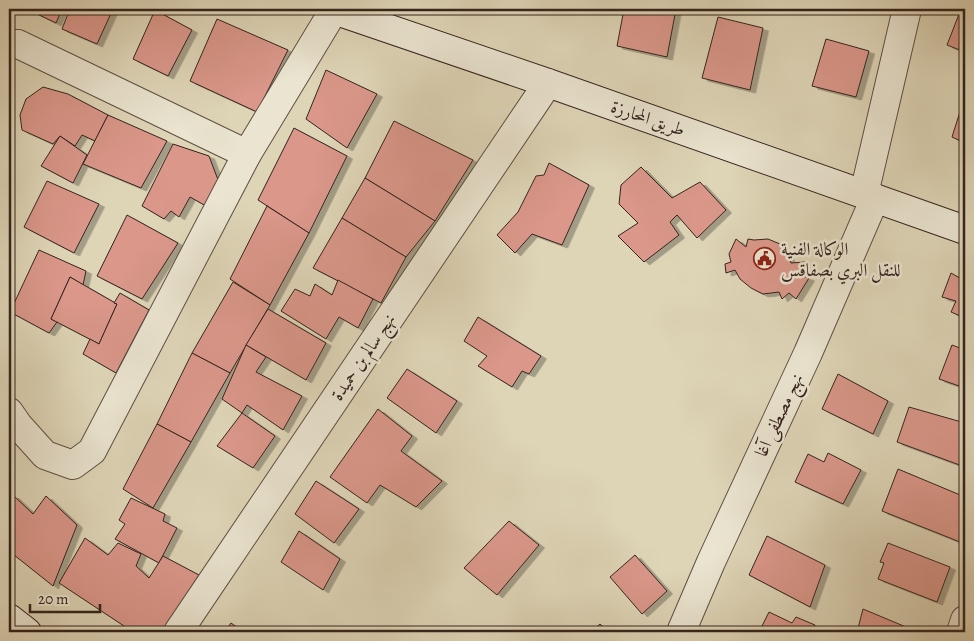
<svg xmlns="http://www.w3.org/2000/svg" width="974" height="641" font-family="Alegreya,Amiri,serif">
<defs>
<filter id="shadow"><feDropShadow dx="5.5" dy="3" stdDeviation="0" flood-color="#0004"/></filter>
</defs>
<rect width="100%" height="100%" fill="#ded5b7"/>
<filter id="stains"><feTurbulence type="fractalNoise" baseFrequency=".004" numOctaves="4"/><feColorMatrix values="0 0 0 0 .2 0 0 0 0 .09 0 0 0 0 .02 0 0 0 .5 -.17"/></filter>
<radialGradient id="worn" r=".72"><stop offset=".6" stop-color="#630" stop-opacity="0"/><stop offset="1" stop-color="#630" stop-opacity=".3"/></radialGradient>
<!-- building -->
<g fill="#da978a" stroke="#34241e" filter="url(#shadow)">
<path d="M32 9H62L56 23 31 11Z"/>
<path d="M70 9H113L97 44 62 29Z"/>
<path d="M624 9H676L667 57 617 46Z"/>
<path d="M961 9H965V52L947 45Z"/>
<path d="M155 10 192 30 168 76 133 59Z"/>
<path d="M718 17 763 28 750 90 702 78Z"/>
<path d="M217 19 288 50 257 112 190 81Z"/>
<path d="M826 39 869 51 856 97 812 86Z"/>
<path d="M326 70 377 94 347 148 306 119Z"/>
<path d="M43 87 68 94 108 115 95 141 82 135 75 146 60 136 53 144 22 130 20 115 26 99Z"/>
<path d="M964 99H965V143L952 137Z"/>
<path d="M108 115 167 141 141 188 83 164Z"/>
<path d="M394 121 473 160 435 221 365 178Z"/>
<path d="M294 128 347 156 309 233 258 200Z"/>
<path d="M60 136 87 155 73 183 41 166Z"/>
<path d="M173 144 209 156 220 185 206 206 190 197 179 217 171 211 164 219 142 206Z"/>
<path d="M549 163 589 185 562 245 532 234 515 253 497 235 518 212 536 176 544 175Z"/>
<path d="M641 167 672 198 700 182 726 210 697 238 677 215 670 222 679 235 644 262 618 236 638 223 619 204 621 185Z"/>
<path d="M365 178 435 221 406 257 342 218Z"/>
<path d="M47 181 99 204 74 253 24 227Z"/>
<path d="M267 206 309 233 270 305 230 279Z"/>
<path d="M127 215 178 243 142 299 97 276Z"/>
<path d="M342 218 406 257 381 303 313 268Z"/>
<path d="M736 239 746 247 748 239 754 240 768 239 780 244 786 251 791 263 805 262 801 275 809 278 796 299 789 293 782 299 779 292 763 294 751 288 740 279 735 270 726 273 725 264 731 262 729 254Z"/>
<path d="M39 250 86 271 83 285 70 277 51 319 57 322 49 333 10 312Z"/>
<path d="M951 273 965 281V318L951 312 956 301 942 297Z"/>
<path d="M70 277 117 304 99 344 51 319Z"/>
<path d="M338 280 373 299 358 328 339 317 326 339 281 311 295 289 310 296 315 284 332 295Z"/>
<path d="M233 282 270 305 230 373 192 353Z"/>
<path d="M120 293 149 310 116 373 83 354 90 339 99 344 117 304 114 303Z"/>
<path d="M268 309 326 343 306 380 246 345Z"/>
<path d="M478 317 541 356 529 374 522 371 512 387 478 366 487 356 464 341Z"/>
<path d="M246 345 266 357 256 372 302 396 283 430 247 405 242 413 222 399Z"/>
<path d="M952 345 965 350V388L939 379Z"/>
<path d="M192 353 230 373 191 442 157 424Z"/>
<path d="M407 369 457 401 436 433 387 398Z"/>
<path d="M838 374 888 401 873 434 822 409Z"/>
<path d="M909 407 965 423V467L897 442Z"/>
<path d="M378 409 412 436 401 451 442 481 416 507 380 485 367 503 330 477Z"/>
<path d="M242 413 275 436 253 468 217 446Z"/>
<path d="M157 424 191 442 153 508 123 489Z"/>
<path d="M828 453 861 470 843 504 795 482 808 454 824 462Z"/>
<path d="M898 469 965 497V528L960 542 882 511Z"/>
<path d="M316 481 359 509 334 543 295 514Z"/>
<path d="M13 495 33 514 46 496 77 525 53 586 9 551V499Z"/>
<path d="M131 498 165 514 163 521 177 528 159 563 115 539 125 524 119 520Z"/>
<path d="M509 521 539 545 497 595 464 568Z"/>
<path d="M299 531 340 559 323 590 281 562Z"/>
<path d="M767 536 825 565 810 607 749 575Z"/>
<path d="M85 538 108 555 118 543 141 554 136 566 149 578 163 556 199 575 166 627 146 632H133L59 583Z"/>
<path d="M888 543 950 567 937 602 878 579 884 563 880 562Z"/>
<path d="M635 555 667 591 642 614 610 577Z"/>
<path d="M863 609 918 632H857Z"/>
<path d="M769 612 792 623 796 617 815 625 812 632H759Z"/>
<path d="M231 623 244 632H225Z"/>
<path d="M600 624 609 632H591Z"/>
</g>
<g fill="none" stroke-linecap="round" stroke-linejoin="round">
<defs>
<g id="street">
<path d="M9 44H18L247 154"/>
<path d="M864 194 907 9"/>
<path d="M9 412 18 425 45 455 73 465 92 451 247 154 334 10"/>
<path d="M178 632 548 83"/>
<path d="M681 632 711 562 808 353 875 198"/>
<path d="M961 632 965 620"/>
</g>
<g id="secondary">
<path d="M331 9 548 83 965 230"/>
<path d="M9 618 27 632"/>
</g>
</defs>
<!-- street casing -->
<use href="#street" stroke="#5e5044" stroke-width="30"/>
<!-- secondary casing -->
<use href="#secondary" stroke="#34241e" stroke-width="30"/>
<!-- street -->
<use href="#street" stroke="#eae4d0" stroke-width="28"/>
<!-- secondary -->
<use href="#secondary" stroke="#eae4d0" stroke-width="28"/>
</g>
<!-- icons -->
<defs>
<symbol id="civic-ring" viewBox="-11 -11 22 22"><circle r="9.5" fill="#eae4d0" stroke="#8f2418" stroke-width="1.5"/><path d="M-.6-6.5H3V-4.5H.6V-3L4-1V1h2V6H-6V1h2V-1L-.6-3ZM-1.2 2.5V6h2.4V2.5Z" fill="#8f2418"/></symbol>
</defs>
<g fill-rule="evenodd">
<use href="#civic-ring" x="752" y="246" width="25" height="25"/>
</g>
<g text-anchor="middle" stroke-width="5" stroke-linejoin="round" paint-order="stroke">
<!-- street labels -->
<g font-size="18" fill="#34241e" stroke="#eae4d0">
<text transform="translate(648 118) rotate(19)" y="6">طريق المحارزة</text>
<text transform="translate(363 357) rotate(-56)" y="6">نهج سالم بن حميدة</text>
<text transform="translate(779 415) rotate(-65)" y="6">نهج مصطفى آغا</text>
</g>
<!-- poi labels -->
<g font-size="18" fill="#34241e" stroke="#eae4d0" text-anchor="start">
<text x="781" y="255">الوكالة الفنية<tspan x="781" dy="21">للنقل البري بصفاقس</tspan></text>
</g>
</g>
<!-- margin -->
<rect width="974" height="641" fill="none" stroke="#ded5b7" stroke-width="30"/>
<rect x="10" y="10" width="954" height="621" fill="none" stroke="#34241e" stroke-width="2.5"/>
<rect x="15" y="15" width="944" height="611" fill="none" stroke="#34241e"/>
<!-- scale -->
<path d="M30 604v8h70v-8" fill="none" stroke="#34241e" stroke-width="2.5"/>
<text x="38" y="604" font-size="15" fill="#34241e" stroke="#eae4d0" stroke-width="4" paint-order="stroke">20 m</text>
<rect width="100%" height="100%" filter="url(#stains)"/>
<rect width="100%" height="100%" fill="url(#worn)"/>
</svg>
